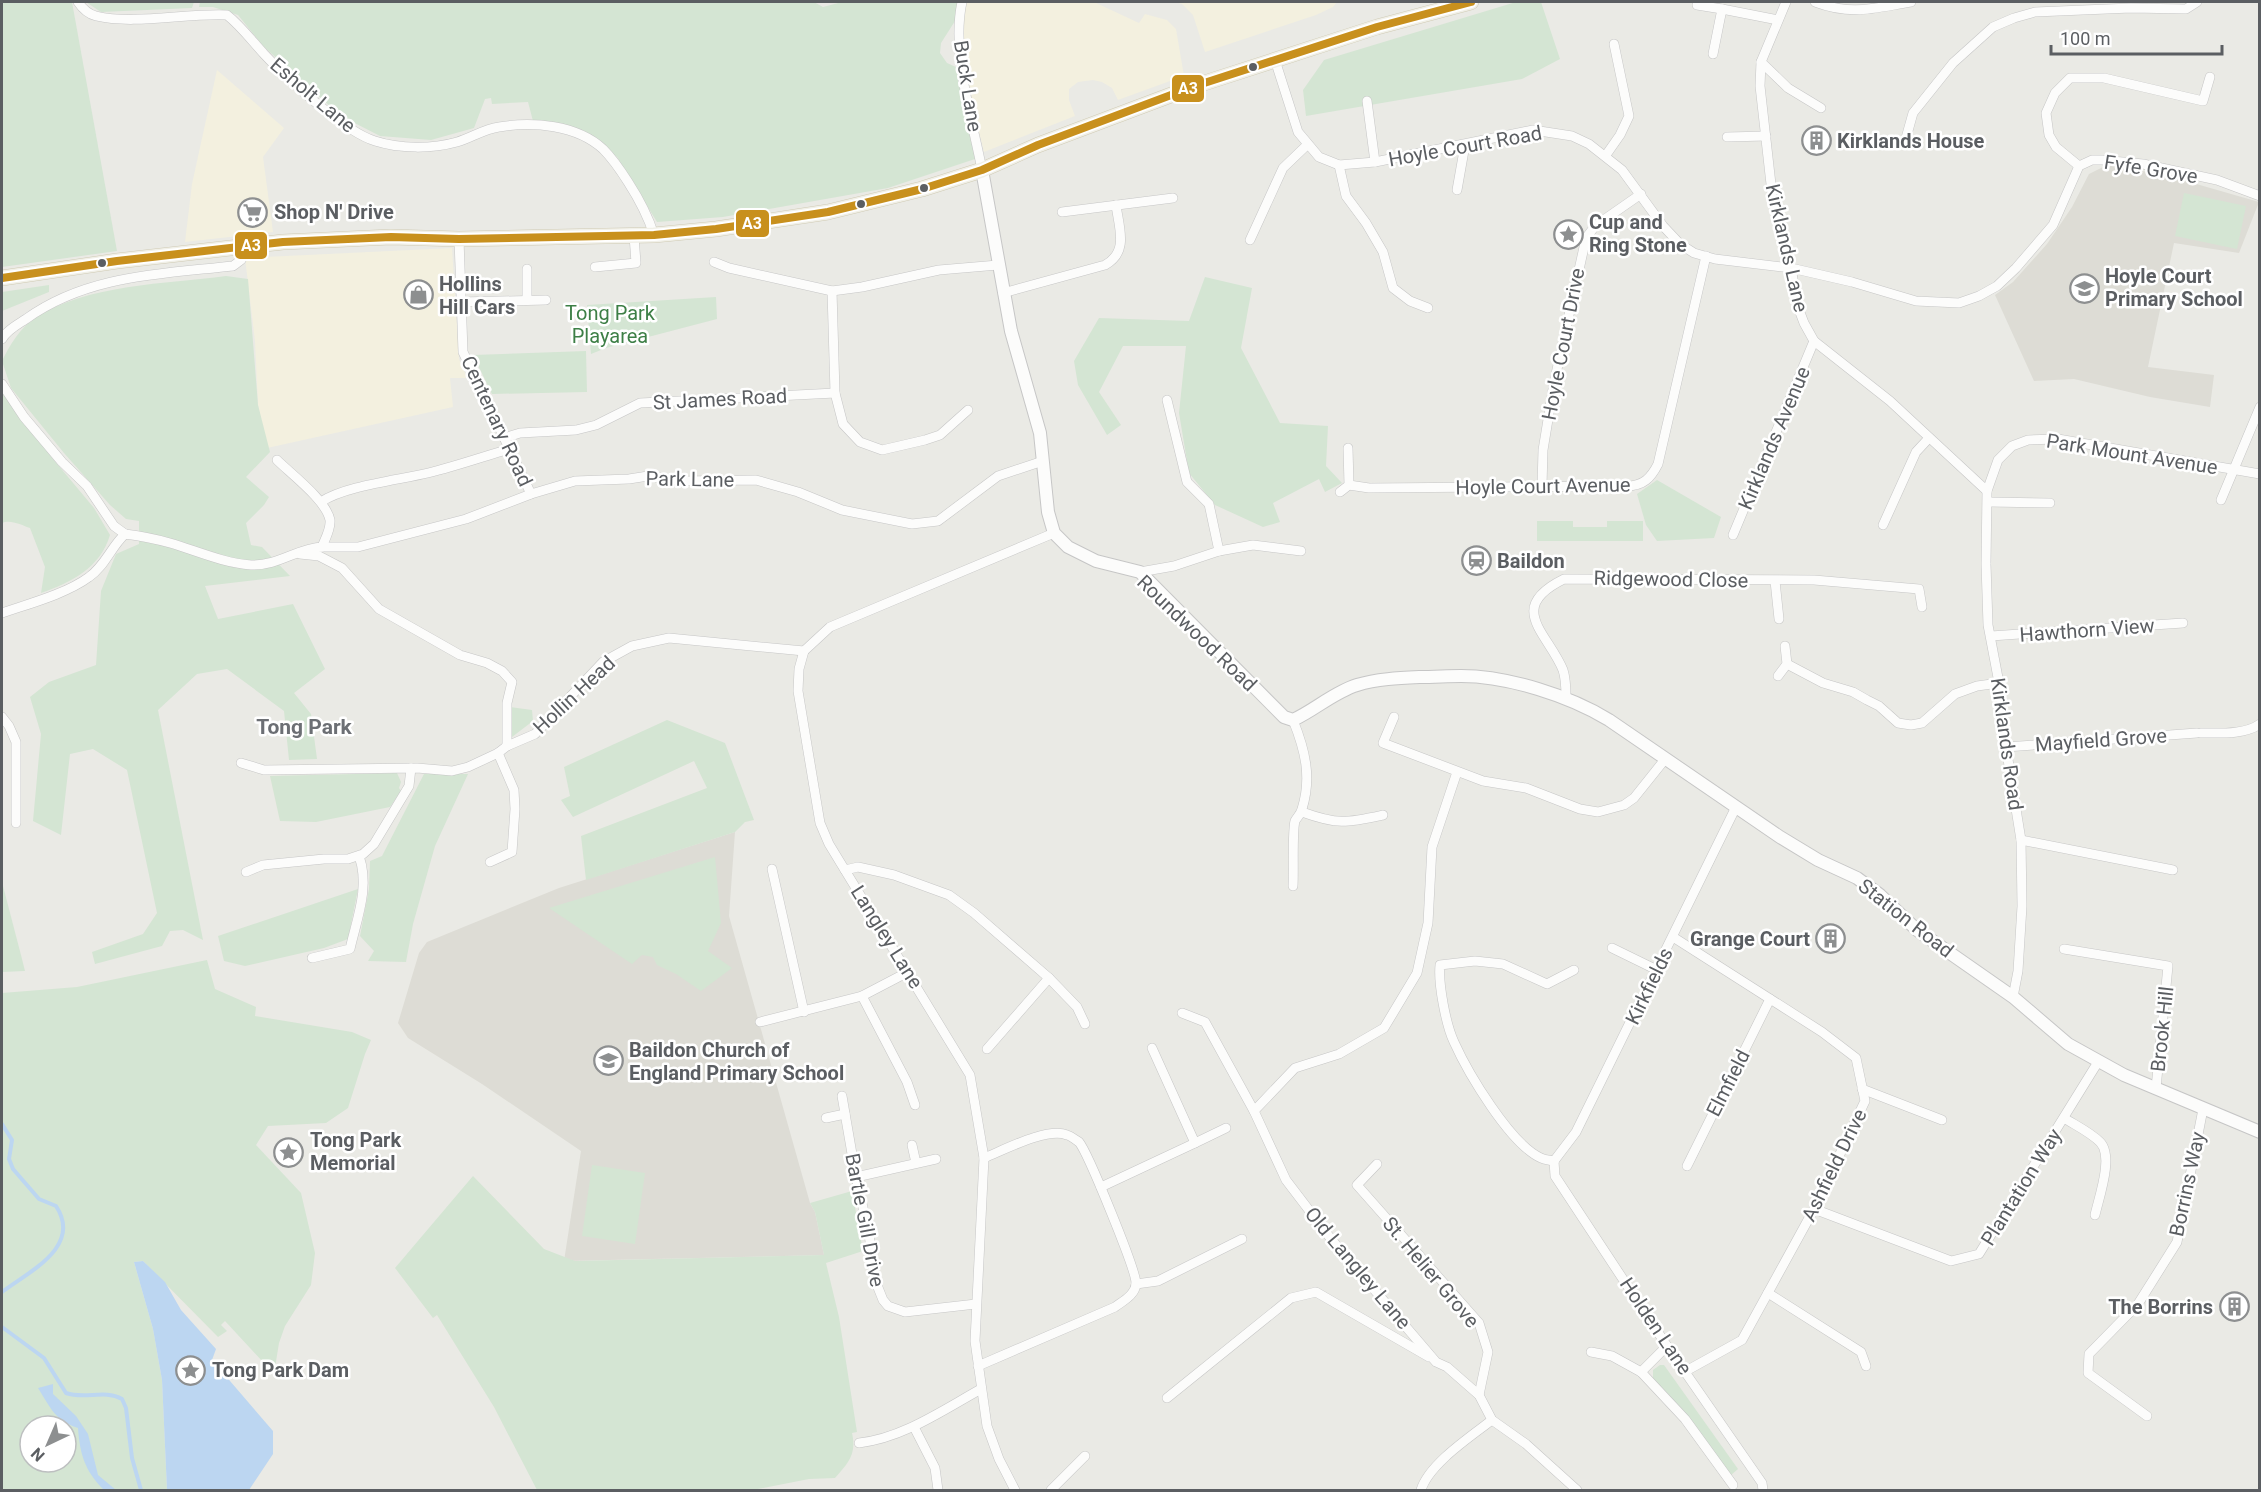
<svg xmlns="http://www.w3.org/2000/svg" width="2261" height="1492" font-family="Roboto,sans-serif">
<rect width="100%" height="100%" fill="#eaeae5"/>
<!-- commercial -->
<g fill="#f3f0df">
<path d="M965 2H1094L1139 23 1145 14 1167 20 1176 29 1184 76 1118 100 1112 88 1102 82 1093 80 1078 82 1069 89V100L1075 116 984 152 975 116 962 43Z"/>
<path d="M1175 2H1337L1333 7 1316 15 1205 52 1193 15 1182 4Z"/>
<path d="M217 70 284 128 263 157 273 232 185 242 192 184Z"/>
<path d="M452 248 459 359 467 378H450L453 407 267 448 258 405 255 341 245 258Z"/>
</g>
<!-- education -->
<g fill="#dddcd5">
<path d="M2107 165 2165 175 2259 202 2239 253 2174 243 2148 367 2214 375 2210 407 2150 397 2074 379 2034 381 1995 295 2013 282 2047 244 2072 207 2089 174Z"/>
<path d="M735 832 729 916 810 1203 815 1212 824 1255 564 1261 581 1151 482 1084 408 1038 398 1023 419 953 427 942 559 888Z"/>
</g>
<!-- green -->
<g fill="#d4e5d3" fill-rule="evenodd">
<path d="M2 2H72L117 251 2 267Z"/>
<path d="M86 2H194L192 8 101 12Z"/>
<path d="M200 2H814L823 7 842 2H960L955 21 941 43 940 53 947 63 958 68 978 158 888 188 723 217 657 222 617 157 587 134 533 121 528 102 492 104 491 98 485 99 474 128 431 140 380 136 341 116 263 46 238 15 213 7H199Z"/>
<path d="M1516 2H1541L1560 59 1522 79 1306 116 1303 90 1324 60Z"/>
<path d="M2184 193 2246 206 2237 249 2175 236Z"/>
<path d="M226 276 248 279 258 405 270 452 246 477 269 497 264 505 246 523 251 545 262 547 290 576 205 586 218 619 293 604 325 669 294 693 311 714 317 759 289 760 284 711 227 669 197 674 158 710 203 940 183 930 170 931 162 946 95 964 92 952 143 934 157 913 127 770 93 749 70 754 61 835 33 821 41 734 30 697 49 682 96 665 101 591 116 554 139 544V521L126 519 110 505 64 453 11 388 2 361C10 345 19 329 35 318 87 284 166 284 226 276Z"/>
<path d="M1205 277 1252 288 1241 348 1280 423 1328 426 1326 466 1342 483 1325 492 1319 479 1273 503 1280 522 1263 527 1215 505 1189 473 1179 413 1186 346H1123L1099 392 1121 425 1107 435 1078 385 1074 361 1099 318 1189 321Z"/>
<path d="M49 285V292L2 311V292Z"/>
<path d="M716 297 717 319 606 348 591 354 587 305Z"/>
<path d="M586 351 587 392 492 394 473 355Z"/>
<path d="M2 392 53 459 94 508 110 535C100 568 72 582 41 593L45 567 30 528C22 525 10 519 2 523Z"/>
<path d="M1657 480 1721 517 1714 538 1657 541 1646 525 1637 494Z"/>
<path d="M1537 521H1573V527H1607V521H1643V541H1537Z"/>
<path d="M510 707 532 710 533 721 512 737 509 731Z"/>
<path d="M667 720 725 743 754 820 745 822 735 832 586 880 581 836 707 788 694 761 573 817 561 800 570 796 564 767Z"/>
<path d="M397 773 401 782 399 788 401 791 390 807 316 822 280 821 270 776Z"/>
<path d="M424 774H468L435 846 413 924 406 962 368 961 374 951 360 936 369 889 370 861 382 856Z"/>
<path d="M715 857 721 923 708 951 732 968 701 991 676 974 657 965 653 957 642 955 632 964 549 908Z"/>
<path d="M2 882 22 959 25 971 2 972Z"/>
<path d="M358 889 348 939 324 948 245 966 224 961 218 936Z"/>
<path d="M207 960 215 989 256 1007 255 1016 352 1032 371 1040 365 1054 348 1108 326 1123 268 1126 256 1145 301 1193 315 1253 311 1285 285 1326 279 1343 274 1374 225 1321 221 1325 227 1331 218 1337 143 1261 134 1262 153 1329 162 1380 167 1490H2V993L77 987ZM30 1426H66V1462H30Z"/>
<path d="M592 1165 645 1173 635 1244 582 1236Z"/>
<path d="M473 1176 544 1249 575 1261 824 1255 815 1212 810 1203 852 1191 863 1251 826 1263 839 1317 857 1432 852 1433C857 1454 848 1463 835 1478L809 1479 753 1490H537L494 1407 437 1315 433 1318 395 1268Z"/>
<path d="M1660 1365H1664L1738 1469 1731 1475 1653 1379V1370Z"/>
</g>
<!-- water -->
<g fill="#bcd6f1">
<path d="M143 1261 165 1282 181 1310 216 1349 212 1360 273 1431V1454L249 1490H167L162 1380 153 1329 134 1262Z"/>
<path d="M53 1384V1394L76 1416 88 1434 98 1475 116 1490H104C85 1471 80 1455 78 1428 54 1420 51 1408 38 1388Z"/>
</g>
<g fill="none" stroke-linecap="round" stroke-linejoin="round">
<!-- stream -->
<g stroke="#bcd6f1" stroke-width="4">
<path d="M2 1124 12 1140 9 1159 13 1169 39 1199 56 1206C83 1247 28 1272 2 1292"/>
<path d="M2 1327 44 1358 66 1393C85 1400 104 1389 122 1399L126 1408 132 1458 141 1490"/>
</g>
<defs>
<g id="minor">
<path d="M78 2C82 8 88 14 96 16 134 25 186 13 227 15 241 26 252 41 264 54 287 79 345 132 375 141 400 149 432 149 457 142 471 138 484 129 499 127 533 121 577 125 603 149 613 159 621 171 628 182 639 199 648 216 654 235"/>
<path d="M962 2C951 53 972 118 982 170"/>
<path d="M1786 2 1761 62 1760 86 1773 202 1791 268 1798 307 1804 323 1814 341 1890 401 1987 491"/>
<path d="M1815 2C1852 16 1874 8 1911 2"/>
<path d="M1697 5 1722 9"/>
<path d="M1713 54 1722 9 1778 20"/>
<path d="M1275 60 1298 132 1319 157 1339 165 1375 162 1533 130 1572 136 1589 144 1622 170 1663 226 1680 244 1694 253 1715 259 1791 268 1852 282 1916 301 1959 303 1979 296 1997 286 2016 268 2053 225 2079 166 2092 160H2102L2143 164 2217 180 2260 196"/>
<path d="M1761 62 1788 88 1821 108"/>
<path d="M1367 101 1375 162"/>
<path d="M1727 137 1766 136"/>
<path d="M1906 138 1913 113 1953 63 1993 27 2014 18 2035 12 2131 8 2186 9 2197 2"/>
<path d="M1606 155 1620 135 1629 116 1614 44"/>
<path d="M1339 165 1346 196 1366 223 1383 252 1393 288 1410 301 1428 308"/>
<path d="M2079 166 2056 147 2049 135 2046 113 2055 93 2070 78H2104L2203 101 2210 77"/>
<path d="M1457 190 1465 145"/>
<path d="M1062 212 1173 198"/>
<path d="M459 239 463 352 531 494"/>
<path d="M1250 240 1283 168 1307 145"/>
<path d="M714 262 729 268 832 291 862 287 939 270 998 265"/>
<path d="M595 267 636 263 634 236"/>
<path d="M832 291 835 393 843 424 860 442 882 450 925 440 940 435 968 410"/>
<path d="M1003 293 1105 265C1129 252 1119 228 1116 205"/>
<path d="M527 300V269"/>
<path d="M461 302 546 300"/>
<path d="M2 339C7 330 17 325 26 319 87 275 161 274 233 266L241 260 250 246"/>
<path d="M2 384 24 417 62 462 87 486 114 526 125 534"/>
<path d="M1167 400 1187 482 1209 504 1219 551"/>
<path d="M504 438 520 433 576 430 596 425 640 403 835 393"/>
<path d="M1349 485 1369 488 1627 486C1643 486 1651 478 1658 464L1706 256"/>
<path d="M1542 486 1543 450 1554 383 1586 238 1595 226 1641 194"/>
<path d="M1340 492 1349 485 1348 448"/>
<path d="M2221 500 2260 407"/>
<path d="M321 502C344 486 399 480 428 473 456 466 482 457 509 449"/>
<path d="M1988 502 2050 503"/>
<path d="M1883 525 1916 452 1929 438"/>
<path d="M1733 535 1814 341"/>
<path d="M322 547H358L466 519 531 494 575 481 629 479 648 476 681 481 756 480 798 492 842 510 912 524 938 521 998 476 1043 461"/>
<path d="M300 554 319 556 342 568 379 609 460 655 487 663 502 671 512 682 507 703V746"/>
<path d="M1140 572 1174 566 1219 551 1253 545 1301 551"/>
<path d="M1775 581 1779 619"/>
<path d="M2 613C28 604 66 594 89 577 105 566 111 547 125 534 140 536 156 539 170 543 197 551 223 563 251 565 278 566 298 548 322 547 325 539 331 529 330 520 326 500 291 474 277 460"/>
<path d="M1991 636 2183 623"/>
<path d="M1787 664 1823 683 1853 692 1867 700 1879 706 1898 723 1911 725 1922 723 1955 694 1977 686 1999 683"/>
<path d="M1778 676 1787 664 1785 646"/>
<path d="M1566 698C1566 688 1566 679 1563 670 1548 633 1505 608 1564 579L1814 580 1919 589 1922 607"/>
<path d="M2 717 9 726 16 742V823"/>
<path d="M1394 717 1383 743 1483 781 1526 788 1580 809 1598 812 1624 805 1634 798 1666 758"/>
<path d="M1293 720C1305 750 1312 777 1302 809 1301 814 1297 817 1295 821 1292 832 1294 873 1293 886"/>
<path d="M2201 733C2218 733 2245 735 2260 724"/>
<path d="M2006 747 2197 733"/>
<path d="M241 763 264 770 417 768 452 771 468 767 498 753 507 746 535 734 603 662 632 646 669 638 804 651"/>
<path d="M1302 812C1338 825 1346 823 1383 815"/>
<path d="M2021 840 2173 870"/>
<path d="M490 862 512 852 515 809 514 790 498 753"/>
<path d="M772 869 804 1012"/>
<path d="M845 870 858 867 894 875 949 895 974 913 1049 978 1077 1007 1085 1024"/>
<path d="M246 872 263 865 324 859H348L363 854 374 844 409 786 411 768"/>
<path d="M1673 937 1822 1032 1856 1058 1865 1101 1814 1209 1742 1340 1686 1371"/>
<path d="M1612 948 1657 970"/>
<path d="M2064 949 2168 966 2156 1088"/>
<path d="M312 958 350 949C357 918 370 887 359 856"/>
<path d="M862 996 907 1082 915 1105"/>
<path d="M2013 997 2018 971 2022 906 2021 840 2006 747 1999 683 1988 625 1986 564 1987 491 1998 460 2012 446 2028 440 2058 439 2260 474"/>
<path d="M1182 1013 1205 1022 1254 1111 1286 1180 1331 1239 1436 1362 1447 1367 1479 1395 1492 1420 1526 1444 1577 1490"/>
<path d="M760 1022 862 996 908 972"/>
<path d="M987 1049 1049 978"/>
<path d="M1862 1089 1942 1120"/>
<path d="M842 1096 856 1177 869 1234 875 1280 883 1300 888 1306 905 1312 976 1304"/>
<path d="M1254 1111 1295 1068 1339 1054 1384 1028 1417 973 1428 923 1432 847 1457 772"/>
<path d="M826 1118 845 1114"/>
<path d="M2064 1118C2075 1125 2090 1132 2100 1142 2114 1156 2099 1197 2095 1215"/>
<path d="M1195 1143 1226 1128"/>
<path d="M912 1145 916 1163"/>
<path d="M1554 1161 1576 1132 1736 807"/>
<path d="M1554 1161 1555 1176 1667 1346 1762 1483 1763 1490"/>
<path d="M1554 1161C1550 1160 1545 1160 1541 1158 1510 1144 1468 1073 1454 1042 1446 1025 1438 984 1440 965L1475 961 1503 964 1547 984 1574 970"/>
<path d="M1377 1164 1357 1185 1479 1323 1488 1352 1479 1395"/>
<path d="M1687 1166 1770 999"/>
<path d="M856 1177 936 1159"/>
<path d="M1101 1187 1195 1143 1152 1048"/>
<path d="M1814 1209 1951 1261 1979 1254 2098 1062"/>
<path d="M1136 1284 1158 1281 1242 1239"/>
<path d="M1768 1293 1861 1352 1866 1366"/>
<path d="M1591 1352 1612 1356 1641 1372 1685 1419 1733 1485"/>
<path d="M978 1366 1115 1307C1123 1301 1135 1295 1136 1284 1137 1272 1088 1153 1079 1142 1076 1140 1071 1136 1067 1135 1047 1127 1004 1150 984 1158"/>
<path d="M1641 1372 1667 1346"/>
<path d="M1167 1398 1291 1298 1316 1292 1429 1357"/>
<path d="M2147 1416 2088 1373 2089 1354 2138 1304 2177 1242 2203 1109"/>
<path d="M914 1427 935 1468 938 1490"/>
<path d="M859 1443C903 1438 943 1410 981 1389"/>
<path d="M1015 1490 999 1459 987 1426 975 1341 984 1158 970 1075 829 844 820 823 798 691 799 669 804 651 830 627 1054 533"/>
<path d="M1051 1490 1085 1456"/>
<path d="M1421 1490C1429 1464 1470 1437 1492 1420"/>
</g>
<path id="tertiary" d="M982 170 1011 331 1040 433 1048 512 1054 533 1068 547 1096 561 1140 572 1284 717 1293 720C1315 710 1334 692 1357 685 1377 679 1399 678 1420 677 1434 677 1448 676 1461 676 1508 676 1570 696 1609 720L1780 837 1818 860 1857 878 1880 895 1917 930 2013 997 2068 1044 2124 1075 2260 1132"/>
<path id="primary" d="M2 278 117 261 283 242 391 237 459 239 654 235 716 229 828 212 922 189 982 170 1038 145 1195 86 1377 27 1471 2"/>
</defs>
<!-- minor casing -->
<use href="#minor" stroke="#c6c6c6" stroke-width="10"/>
<!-- tertiary casing -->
<use href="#tertiary" stroke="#c6c6c6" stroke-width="14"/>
<!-- primary casing -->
<use href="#primary" stroke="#d0cbb5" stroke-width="16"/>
<!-- minor -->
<use href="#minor" stroke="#fcfcfb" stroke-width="9"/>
<!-- tertiary -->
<use href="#tertiary" stroke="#fcfcfb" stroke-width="12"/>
<!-- primary -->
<use href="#primary" stroke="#f1f0e8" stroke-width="15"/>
<defs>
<path id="bus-1" d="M2 278 117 261 283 242 391 237 459 239 654 235 716 229 828 212 922 189 982 170 1038 145 1195 86 1377 27 1471 2"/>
</defs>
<!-- bus-1 casing -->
<use href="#bus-1" stroke="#fff" stroke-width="12"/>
<!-- bus-1 -->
<use href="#bus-1" stroke="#c8901d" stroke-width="8"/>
</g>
<!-- icons -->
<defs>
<symbol id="building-ring" viewBox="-11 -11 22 22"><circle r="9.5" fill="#fff" stroke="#8d8f90" stroke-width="1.5"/><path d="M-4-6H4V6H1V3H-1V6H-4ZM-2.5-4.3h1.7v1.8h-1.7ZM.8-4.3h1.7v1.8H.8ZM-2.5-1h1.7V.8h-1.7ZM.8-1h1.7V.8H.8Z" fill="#8d8f90"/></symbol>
<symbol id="supermarket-ring" viewBox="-11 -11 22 22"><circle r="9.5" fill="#fff" stroke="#8d8f90" stroke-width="1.5"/><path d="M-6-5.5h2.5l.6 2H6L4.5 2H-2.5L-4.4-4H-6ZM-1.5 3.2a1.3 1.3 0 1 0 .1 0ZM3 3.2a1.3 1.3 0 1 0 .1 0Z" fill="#8d8f90"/></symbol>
<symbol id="sight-ring" viewBox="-11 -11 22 22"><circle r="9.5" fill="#fff" stroke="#8d8f90" stroke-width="1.5"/><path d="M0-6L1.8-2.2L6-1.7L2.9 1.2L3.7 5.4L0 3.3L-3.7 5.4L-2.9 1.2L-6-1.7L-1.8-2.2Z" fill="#8d8f90"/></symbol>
<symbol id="school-ring" viewBox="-11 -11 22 22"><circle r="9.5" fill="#fff" stroke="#8d8f90" stroke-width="1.5"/><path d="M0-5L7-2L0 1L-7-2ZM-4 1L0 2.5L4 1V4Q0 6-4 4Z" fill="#8d8f90"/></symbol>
<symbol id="shop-ring" viewBox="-11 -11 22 22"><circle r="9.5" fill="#fff" stroke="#8d8f90" stroke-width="1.5"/><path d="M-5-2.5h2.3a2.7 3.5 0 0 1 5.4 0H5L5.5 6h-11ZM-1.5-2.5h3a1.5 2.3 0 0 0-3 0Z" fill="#8d8f90"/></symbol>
<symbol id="station-ring" viewBox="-11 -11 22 22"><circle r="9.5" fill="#fff" stroke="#8d8f90" stroke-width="1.5"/><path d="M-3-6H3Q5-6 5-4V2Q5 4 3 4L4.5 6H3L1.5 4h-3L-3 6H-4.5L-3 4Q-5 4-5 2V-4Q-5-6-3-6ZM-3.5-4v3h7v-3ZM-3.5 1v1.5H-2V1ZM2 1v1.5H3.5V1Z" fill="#8d8f90"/></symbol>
</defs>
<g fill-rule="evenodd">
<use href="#building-ring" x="1800" y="124" width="33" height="33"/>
<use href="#supermarket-ring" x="236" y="196" width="33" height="33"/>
<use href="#sight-ring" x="1552" y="218" width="33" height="33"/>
<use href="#school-ring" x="2068" y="272" width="33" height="33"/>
<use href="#shop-ring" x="402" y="278" width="33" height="33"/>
<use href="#station-ring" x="1460" y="544" width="33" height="33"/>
<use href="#building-ring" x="1814" y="922" width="33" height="33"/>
<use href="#school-ring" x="592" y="1044" width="33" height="33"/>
<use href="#sight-ring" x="272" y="1136" width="33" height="33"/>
<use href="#building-ring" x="2218" y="1290" width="33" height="33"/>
<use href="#sight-ring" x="174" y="1354" width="33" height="33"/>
</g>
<!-- markers -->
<g fill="#5b5e62" stroke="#fff" stroke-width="2">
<circle cx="1253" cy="67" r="5"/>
<circle cx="924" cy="188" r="5"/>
<circle cx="861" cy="204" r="5"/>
<circle cx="102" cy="263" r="5"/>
</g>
<g text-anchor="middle" stroke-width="5" stroke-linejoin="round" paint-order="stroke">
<!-- street labels -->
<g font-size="20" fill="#5b5e62" stroke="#fff">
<text transform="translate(968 86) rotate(81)" y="7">Buck Lane</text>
<text transform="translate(313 95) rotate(40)" y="7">Esholt Lane</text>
<text transform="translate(1465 146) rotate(-10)" y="7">Hoyle Court Road</text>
<text transform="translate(2151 169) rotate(9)" y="7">Fyfe Grove</text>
<text transform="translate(1787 248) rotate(77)" y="7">Kirklands Lane</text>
<text transform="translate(1563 344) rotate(-79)" y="7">Hoyle Court Drive</text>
<text transform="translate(720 399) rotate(-3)" y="7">St James Road</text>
<text transform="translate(497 421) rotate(65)" y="7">Centenary Road</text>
<text transform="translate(1774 438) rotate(-67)" y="7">Kirklands Avenue</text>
<text transform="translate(2132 454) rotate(9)" y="7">Park Mount Avenue</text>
<text transform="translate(690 479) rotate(1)" y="7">Park Lane</text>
<text transform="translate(1543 486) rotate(-1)" y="7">Hoyle Court Avenue</text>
<text transform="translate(1671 579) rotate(1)" y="7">Ridgewood Close</text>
<text transform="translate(2087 630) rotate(-4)" y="7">Hawthorn View</text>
<text transform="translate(1197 633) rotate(44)" y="7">Roundwood Road</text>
<text transform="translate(574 695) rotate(-43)" y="7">Hollin Head</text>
<text transform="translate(2101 740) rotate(-4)" y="7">Mayfield Grove</text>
<text transform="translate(2007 744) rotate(82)" y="7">Kirklands Road</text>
<text transform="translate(1906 918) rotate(38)" y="7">Station Road</text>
<text transform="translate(887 937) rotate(58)" y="7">Langley Lane</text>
<text transform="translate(1649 986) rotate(-64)" y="7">Kirkfields</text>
<text transform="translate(2162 1029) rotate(-84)" y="7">Brook Hill</text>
<text transform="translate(1728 1083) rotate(-63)" y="7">Elmfield</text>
<text transform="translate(1834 1165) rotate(-64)" y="7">Ashfield Drive</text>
<text transform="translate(2187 1184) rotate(-78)" y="7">Borrins Way</text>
<text transform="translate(2021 1187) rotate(-58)" y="7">Plantation Way</text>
<text transform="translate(865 1220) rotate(79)" y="7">Bartle Gill Drive</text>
<text transform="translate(1358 1268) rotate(50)" y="7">Old Langley Lane</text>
<text transform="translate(1431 1272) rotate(50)" y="7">St. Helier Grove</text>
<text transform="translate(1656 1326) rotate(56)" y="7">Holden Lane</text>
</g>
<!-- poi labels -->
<g font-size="20" font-weight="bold" fill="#5b5e62" stroke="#fff" text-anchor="start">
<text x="1837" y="148">Kirklands House</text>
<text x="274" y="219">Shop N' Drive</text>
<text x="1589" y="229">Cup and<tspan x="1589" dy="23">Ring Stone</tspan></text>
<text x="2105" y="283">Hoyle Court<tspan x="2105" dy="23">Primary School</tspan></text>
<text x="439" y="291">Hollins<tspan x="439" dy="23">Hill Cars</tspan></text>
<text x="1497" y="568">Baildon</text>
<text x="1810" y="946" text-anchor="end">Grange Court</text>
<text x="629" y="1057">Baildon Church of<tspan x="629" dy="23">England Primary School</tspan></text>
<text x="310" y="1147">Tong Park<tspan x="310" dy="23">Memorial</tspan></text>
<text x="2213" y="1314" text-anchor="end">The Borrins</text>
<text x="212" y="1377">Tong Park Dam</text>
</g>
<!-- park labels -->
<g font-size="20" fill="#3d7f46" stroke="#fff">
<text x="610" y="320">Tong Park<tspan x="610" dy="23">Playarea</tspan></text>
</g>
<!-- neighbourhood labels -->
<g font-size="21" font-weight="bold" fill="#6c6f74" stroke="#fff">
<text x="304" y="734">Tong Park</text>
</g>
</g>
<g stroke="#fff" stroke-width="2">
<rect x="1171" y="74" width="34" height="29" rx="6" fill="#c8901d"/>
<rect x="735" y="209" width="35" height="29" rx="6" fill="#c8901d"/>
<rect x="234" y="231" width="34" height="29" rx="6" fill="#c8901d"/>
</g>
<g font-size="16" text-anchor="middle" font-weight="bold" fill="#fff">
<text x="1188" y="94">A3</text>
<text x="752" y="229">A3</text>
<text x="251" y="251">A3</text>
</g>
<!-- border -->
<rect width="2261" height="1492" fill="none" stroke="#5b5e62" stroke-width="6"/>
<!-- north arrow -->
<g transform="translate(48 1444) rotate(224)"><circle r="28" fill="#ffffff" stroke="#bdbfc0" stroke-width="1.5"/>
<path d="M0-4.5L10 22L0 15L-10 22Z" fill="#8d8f90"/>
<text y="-9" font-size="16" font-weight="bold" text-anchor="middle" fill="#5b5e62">N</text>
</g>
<!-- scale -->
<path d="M2051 45v9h171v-9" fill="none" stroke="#5b5e62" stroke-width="3"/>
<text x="2060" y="45" font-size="18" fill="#5b5e62" stroke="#ffffff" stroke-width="4.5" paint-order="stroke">100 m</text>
</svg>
